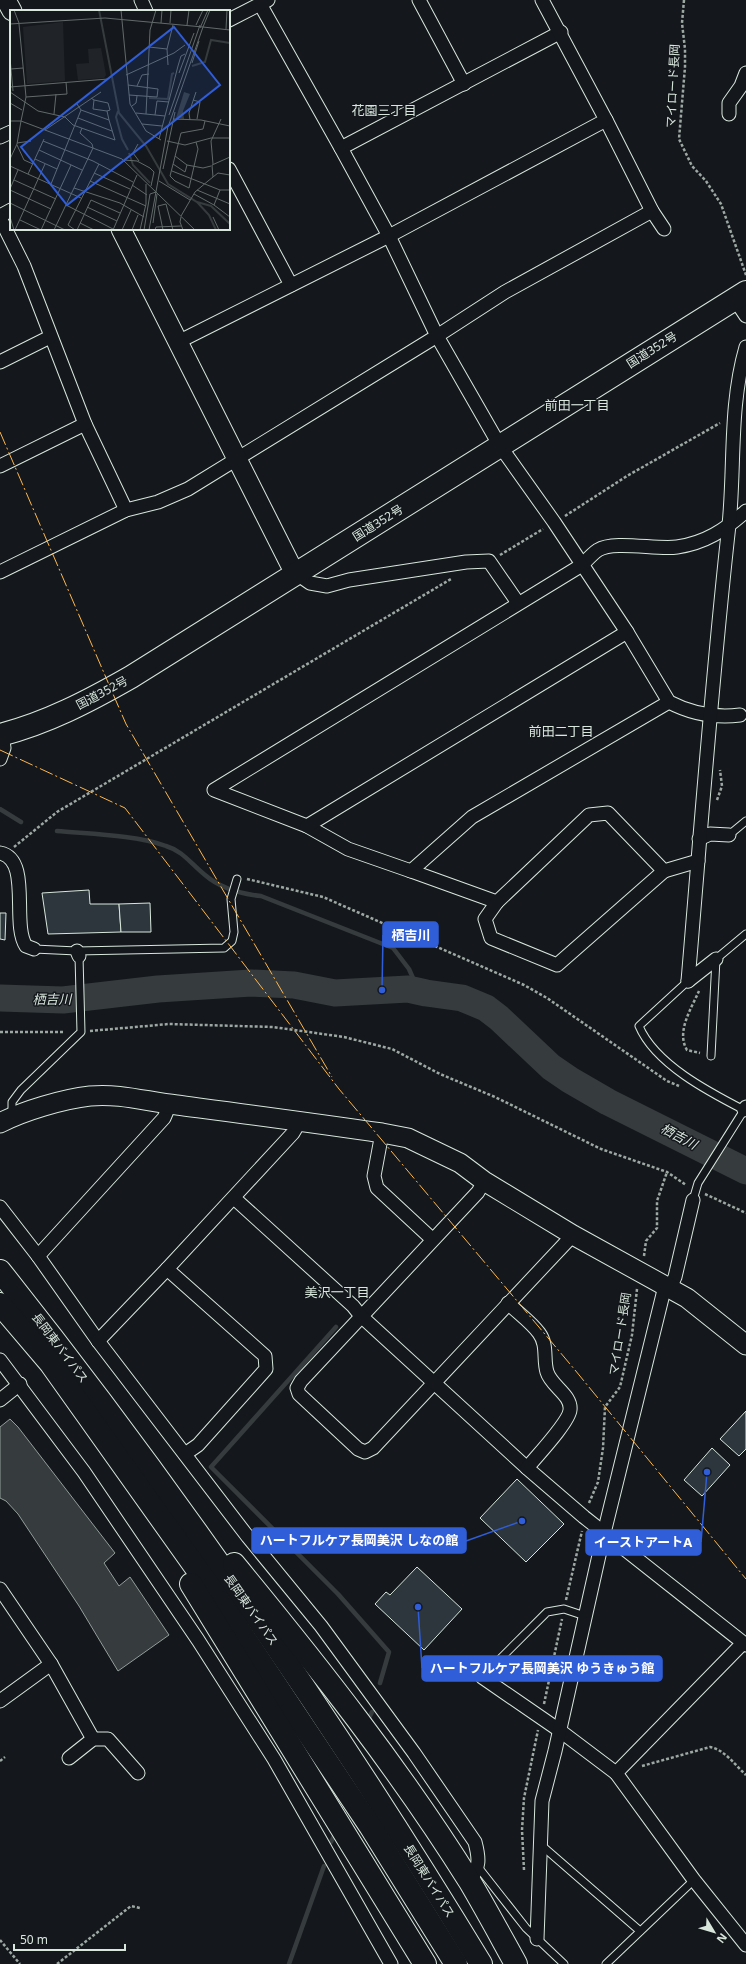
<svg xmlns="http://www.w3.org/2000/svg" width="746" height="1964" font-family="'Noto Sans','Noto Sans JP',sans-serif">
<rect width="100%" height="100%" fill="#14181c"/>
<!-- water -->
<path fill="#363b3e" stroke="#939e99" d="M10 1419 18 1427 115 1553 104 1563 119 1586 130 1577 169 1635 118 1671 79 1606 18 1514 6 1501 0 1498V1427Z"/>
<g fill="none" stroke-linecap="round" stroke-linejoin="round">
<!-- stream -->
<g stroke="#363b3e" stroke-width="4.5">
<path d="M0 809 21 822"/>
<path d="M57 831C89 834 137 835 166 846 183 851 191 864 205 875 220 888 242 894 261 896L393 948 409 969 416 985 426 993"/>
<path d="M336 1327 211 1467 338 1594 389 1652 380 1683"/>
<path d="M369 1718 372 1712"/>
<path d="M331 1842 335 1834"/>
<path d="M289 1964 324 1866"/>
</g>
<!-- river -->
<path stroke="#363b3e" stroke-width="27" d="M0 998 63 1000 158 989 251 983 294 985 335 993 408 989 426 993 462 998 486 1008 499 1018 551 1067 570 1080 608 1102 746 1171"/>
</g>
<!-- building -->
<g fill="#2c363c" stroke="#d8e6dc">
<path d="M89 890 90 904H119L121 932 48 934 42 893Z"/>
<path d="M150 903 151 932H121L119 904Z"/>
<path d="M0 913H6L5 940 0 939Z"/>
<path d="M746 1411V1449L739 1456 720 1439Z"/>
<path d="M712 1448 730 1465 702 1496 684 1480Z"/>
<path d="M517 1479 564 1524 526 1562 480 1518Z"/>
<path d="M417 1567 462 1609 424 1650 375 1604 386 1592 390 1595Z"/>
</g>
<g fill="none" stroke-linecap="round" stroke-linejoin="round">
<defs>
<g id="lane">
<path d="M729 835 746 821"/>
<path d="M34 949 77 951 224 948 232 941 234 932 231 899 237 879"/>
<path d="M688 981 639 1026C655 1064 709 1092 744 1110L698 1183 693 1200"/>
<path d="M711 1056 716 959 746 934"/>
<path d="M12 1115V1102L21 1090 81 1032 79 956"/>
<path d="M482 1677 547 1612 564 1609 585 1616"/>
<path d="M541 1845 640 1931"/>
<path d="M478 1867 526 1928 564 1964"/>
<path d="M606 1964 694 1880"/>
</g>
<g id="street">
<path d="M141 0 146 11"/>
<path d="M419 0 464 84"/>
<path d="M260 4 341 148 389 236 437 336 500 446 554 522 627 632 669 702C692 714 715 718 740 715"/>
<path d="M229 20 268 0"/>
<path d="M729 114V103L741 86 746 73"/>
<path d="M606 120 652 211 664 229"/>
<path d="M0 137 11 132"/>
<path d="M341 148 561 32"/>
<path d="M229 169 291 285"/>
<path d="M0 216 11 210"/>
<path d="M0 218 24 266 85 424 126 510"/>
<path d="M734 298 746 316"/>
<path d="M178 342 389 236 606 120 542 0"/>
<path d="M0 362 50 337"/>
<path d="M0 466 85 424"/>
<path d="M0 572 126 510 158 502 188 489 437 336 505 292 652 211"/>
<path d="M297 574 310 583 327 586 349 580 466 562 489 561 518 603"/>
<path d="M669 702 472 817 411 871 348 849 307 826 214 790 582 565C587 560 592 554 598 550 614 540 657 550 677 547 705 543 725 530 746 511"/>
<path d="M0 759 4 748 2 734"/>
<path d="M307 826 627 632"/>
<path d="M699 839 710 834 729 835"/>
<path d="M0 853C32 859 11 924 26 946L34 949"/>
<path d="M411 871 497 902 589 815 608 813 664 871 698 861"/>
<path d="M497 902 485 919 491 938 557 965 664 871"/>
<path d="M77 951 79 956"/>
<path d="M688 981C701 828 712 676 729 525 735 465 729 406 746 347"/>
<path d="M688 981 716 959"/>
<path d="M744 1110 746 1107"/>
<path d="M382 1133 374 1176 377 1188 432 1239"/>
<path d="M484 1181 478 1192 301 1381 297 1388 299 1394 358 1449 365 1452 373 1448 573 1235"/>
<path d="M234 1198 353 1306 361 1316 527 1468 584 1517 746 1645"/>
<path d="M0 1207 38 1256 98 1341 248 1537 321 1626 414 1753 475 1842C480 1861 479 1866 470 1882"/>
<path d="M38 1256 164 1118 170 1104"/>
<path d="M167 1269 265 1356 266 1369 198 1445 185 1454"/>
<path d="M670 1288 675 1277 693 1200"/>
<path d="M508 1303C518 1313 531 1322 539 1333 548 1345 543 1359 547 1372 551 1386 572 1395 570 1410 569 1422 536 1457 527 1468"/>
<path d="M98 1341 167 1269 293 1133 300 1121"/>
<path d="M0 1360 84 1472 198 1640 274 1759 391 1964"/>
<path d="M0 1400 20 1384"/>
<path d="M0 1589 51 1664 93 1739"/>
<path d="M482 1677 559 1730 616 1773 743 1643"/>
<path d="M0 1701 51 1664"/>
<path d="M69 1758 93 1739H108L138 1773"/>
<path d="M616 1773 694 1880 746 1945"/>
<path d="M537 1939 542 1801 555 1751 604 1533 665 1286"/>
</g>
<g id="secondary">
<path d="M6 0 12 11"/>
<path d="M121 229 290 564 297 574"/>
<path d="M0 1123C23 1111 63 1099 90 1096 120 1093 148 1102 177 1105 245 1114 314 1123 382 1133L408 1138 460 1163 484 1181 573 1235 687 1298 746 1345"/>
</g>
<g id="highway">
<path d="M0 735C47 723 89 701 131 677L746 292"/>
<path d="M0 1271C175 1491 335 1724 481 1964"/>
<path d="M0 1304 51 1364 226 1610 370 1826 456 1964"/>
<path d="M234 1564C318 1666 400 1770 470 1882 486 1909 501 1937 516 1964"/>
<path d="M191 1584 425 1964"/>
</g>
</defs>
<!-- lane casing -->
<use href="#lane" stroke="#d8e6dc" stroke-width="9"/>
<!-- street casing -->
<use href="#street" stroke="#d8e6dc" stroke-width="15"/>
<!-- secondary casing -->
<use href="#secondary" stroke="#d8e6dc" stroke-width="21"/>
<!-- highway casing -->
<use href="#highway" stroke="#d8e6dc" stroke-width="24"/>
<!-- path -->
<g stroke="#9da8a2" stroke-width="2.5" stroke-dasharray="3 2" stroke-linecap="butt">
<path d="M684 0 682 23 685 49V67L679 139 692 166 706 181 721 204 746 275"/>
<path d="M565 516 627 476 720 423"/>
<path d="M500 555 543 529"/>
<path d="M717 800 722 786 720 770"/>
<path d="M14 847 57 812 451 579"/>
<path d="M247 879 323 897 524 985 547 998 667 1081 679 1086"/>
<path d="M699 991C691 1009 676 1032 687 1050L700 1053"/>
<path d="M90 1031 169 1024 273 1027 344 1037 392 1049 440 1074 495 1097 601 1149 667 1172 686 1185"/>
<path d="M0 1032H65"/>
<path d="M705 1194 746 1213"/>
<path d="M644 1256 646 1241 657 1228V1201L667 1172"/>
<path d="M589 1503 598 1482 603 1448 605 1407 620 1387 632 1335 637 1289"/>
<path d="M566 1600 582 1531"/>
<path d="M544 1704 562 1619"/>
<path d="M0 1761 5 1757"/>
<path d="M642 1766 710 1747C725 1750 735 1765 746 1775"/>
<path d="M524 1870 522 1830 524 1798 538 1730"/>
<path d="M0 1940 20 1964"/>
<path d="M57 1964 131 1906 140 1908"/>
</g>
<!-- lane -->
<use href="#lane" stroke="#14181c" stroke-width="7"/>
<!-- street -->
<use href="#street" stroke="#14181c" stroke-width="13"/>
<!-- secondary -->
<use href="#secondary" stroke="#14181c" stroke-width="19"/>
<!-- highway -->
<use href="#highway" stroke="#14181c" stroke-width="22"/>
<!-- power -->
<g stroke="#ffb74d" stroke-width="1" stroke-dasharray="14 3 2 3" stroke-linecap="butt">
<path d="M0 432 126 724 332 1077"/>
<path d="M0 750 125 808 339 1089 575 1370 746 1579"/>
</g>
</g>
<g text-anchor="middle" stroke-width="3" stroke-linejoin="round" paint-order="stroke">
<!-- street labels -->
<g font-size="12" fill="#d8e6dc" stroke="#14181c">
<text transform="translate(673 86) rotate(-87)" y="4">マイロード長岡</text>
<text transform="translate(652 350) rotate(-32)" y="4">国道352号</text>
<text transform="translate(378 523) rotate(-32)" y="4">国道352号</text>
<text transform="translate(102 693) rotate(-28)" y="4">国道352号</text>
<text transform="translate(620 1334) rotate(-81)" y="4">マイロード長岡</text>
<text transform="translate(60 1348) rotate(53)" y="4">長岡東バイパス</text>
<text transform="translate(251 1610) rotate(55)" y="4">長岡東バイパス</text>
<text transform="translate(429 1881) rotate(58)" y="4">長岡東バイパス</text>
</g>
<!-- neighbourhood labels -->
<g font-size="13" fill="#d8e6dc" stroke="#14181c">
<text x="384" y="115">花園三丁目</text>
<text x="577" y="410">前田一丁目</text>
<text x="561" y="736">前田二丁目</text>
<text x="337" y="1297">美沢一丁目</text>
</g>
<!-- water labels -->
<g font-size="13" font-style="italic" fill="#d8e6dc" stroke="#14181c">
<text transform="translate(52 999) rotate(-1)" y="5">栖吉川</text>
<text transform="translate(679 1136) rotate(28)" y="5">栖吉川</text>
</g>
</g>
<!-- overview -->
<g transform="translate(10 10)">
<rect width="220" height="220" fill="#14181c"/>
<path d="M53 12 55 71 17 74 13 17ZM91 38 96 65 94 68 68 70 66 54 79 53 78 39Z" fill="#202428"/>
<path d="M174 82 180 84 173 101 174 109 166 108Z" fill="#363b3e"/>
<path fill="none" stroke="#363b3e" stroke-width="2" d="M89 0 109 103 136 136 158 174 187 192 201 196 220 214M182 56 195 52 201 30 220 33M139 88 158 89 162 64 164 63M108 101 106 107 112 129 118 140M119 143 123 155 140 173M187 192 199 205 206 220"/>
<path fill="none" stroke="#626a69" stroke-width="1" d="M4 0 9 13M111 0 120 94 136 121 151 130M151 13 152 0M160 13 161 0M0 14 95 8 193 17 158 117M9 14 16 87 11 111 112 149 185 220M177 15 179 0M186 15 193 0M193 17 200 0M193 17 220 20M190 18 198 0M216 19 217 0M139 37 157 39 158 55M157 39 163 15M0 48 3 81M182 53 189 31M1 59 13 58M169 63 184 23M116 65 164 43 175 35M118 75 148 79 147 87 119 85M127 76 132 65 139 64M0 77 98 69M0 82 28 101 55 107 63 115 105 130 99 110 71 100M16 87 57 84 56 72M81 88 84 90 83 99 97 101 99 110M84 90 98 93 100 100 97 101M183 90 190 92 187 109M0 93 12 100M122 96 126 93 127 86M126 103 155 106M44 104 46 84M136 104 140 20 146 0M145 105 147 91 159 92M159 105 190 15M68 108 102 121M163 109 191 110 220 116M180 110 179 103 186 82M0 111H11L7 134 0 149M132 114 152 116M35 120 91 82M149 129 168 56 171 46 175 44M33 131 83 151 123 172M157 131 175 135 201 128H220M186 132 188 139 179 178 165 171 160 166 171 123 193 119 195 111M7 133 21 131M128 134 123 143 129 151M7 135 14 150 23 154M29 140 34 129M165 146 177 155 193 158 201 156M25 149 47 159M114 150 127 151 140 158 144 162 141 176M163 154 175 162 177 155M203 154 201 131 211 109M0 156 71 188M153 159 165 102M162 161 210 180H220M84 163 120 179M18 164 29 140 72 160M203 167 202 155 220 147M4 170 46 189M80 171 136 196M149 171 180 190M41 174 71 100 67 94M122 175 137 185M64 178 110 193 134 207M0 179 8 160M0 180 41 199M187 180 220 194M210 180 204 195 220 207M184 184 204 195M0 193 55 220M156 194 163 220M56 195 103 219M77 197 107 211M171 206 185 182 198 171 208 163 220 165M0 207 4 220M171 207 170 212 173 220M203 207 209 220M10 210 31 220M70 213 84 220M143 213 147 184M5 220 35 154M31 220 61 155M44 220 83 138 82 134 70 123 72 118M65 220 58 215 89 154M67 220 81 190 110 203M103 220 127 165M112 220 121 200M122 220 128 205M130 220 136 194V174M134 220 140 184 146 182M139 220 158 116M145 220 146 217 171 216M153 220 148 196 156 194"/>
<path fill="#305dd8" fill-opacity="0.15" stroke="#305dd8" stroke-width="2" d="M164 17 210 75 57 195 11 137Z"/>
<rect width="220" height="220" fill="none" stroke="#d8e6dc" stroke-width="2"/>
</g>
<!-- callouts -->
<path fill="none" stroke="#305dd8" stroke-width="1.5" d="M382 990L383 935M522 1521L466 1541M707 1472L701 1542M418 1607L422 1668"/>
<g fill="#305dd8" stroke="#14181c" stroke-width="1.5">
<circle cx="382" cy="990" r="4"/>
<circle cx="522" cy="1521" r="4"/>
<circle cx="707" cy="1472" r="4"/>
<circle cx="418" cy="1607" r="4"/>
</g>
<g fill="#305dd8" stroke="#305dd8" stroke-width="1.5">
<rect x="383" y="922" width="55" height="25" rx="4"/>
<rect x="252" y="1528" width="214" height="25" rx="4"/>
<rect x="586" y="1530" width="115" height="25" rx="4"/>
<rect x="422" y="1656" width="240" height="25" rx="4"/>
</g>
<g font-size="13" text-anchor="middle" font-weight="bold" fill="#fff">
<text x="411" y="940">栖吉川</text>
<text x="359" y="1545">ハートフルケア長岡美沢 しなの館</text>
<text x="643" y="1547">イーストアートA</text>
<text x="542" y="1673">ハートフルケア長岡美沢 ゆうきゅう館</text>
</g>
<!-- north arrow -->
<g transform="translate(714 1932) rotate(128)" stroke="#14181c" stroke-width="3" paint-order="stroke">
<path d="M0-3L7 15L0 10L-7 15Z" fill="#d8e6dc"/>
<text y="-6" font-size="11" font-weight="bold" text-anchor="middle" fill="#d8e6dc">N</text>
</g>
<!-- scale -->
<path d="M14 1944v6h111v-6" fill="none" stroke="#d8e6dc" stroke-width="2"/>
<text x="20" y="1944" font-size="12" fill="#d8e6dc" stroke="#14181c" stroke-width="3" paint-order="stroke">50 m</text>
</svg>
